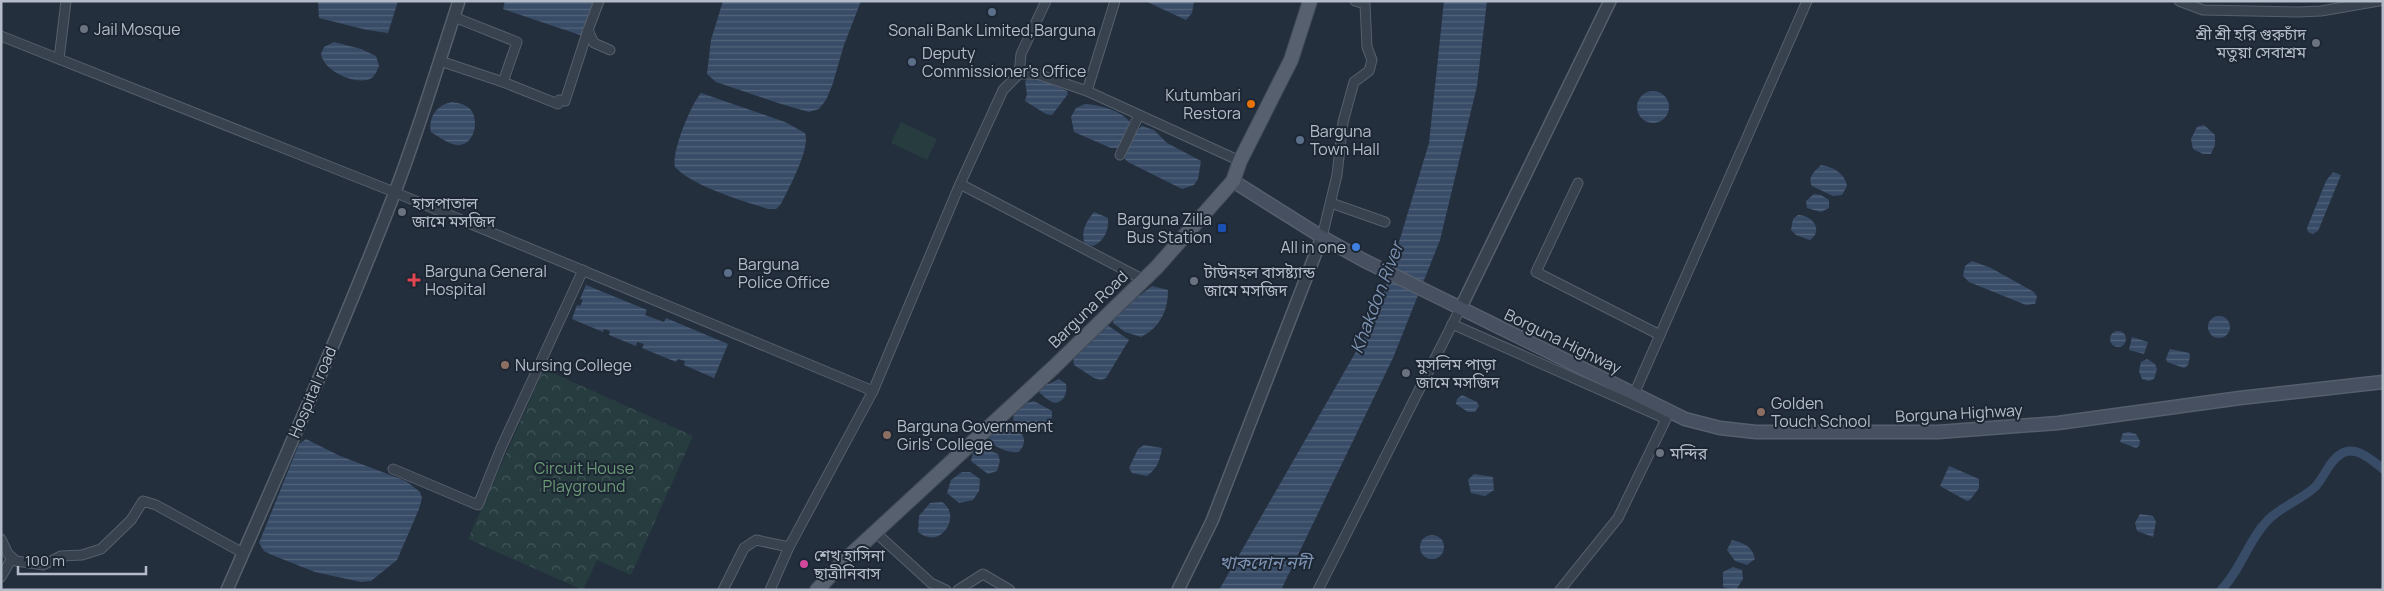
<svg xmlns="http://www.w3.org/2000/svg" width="2384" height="591" font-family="Manrope,'Noto Sans Bengali',sans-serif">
<defs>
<pattern id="forest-crowns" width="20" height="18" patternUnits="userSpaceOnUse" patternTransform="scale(1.25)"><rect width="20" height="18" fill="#263c3f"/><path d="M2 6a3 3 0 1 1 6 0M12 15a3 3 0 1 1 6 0" fill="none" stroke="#435659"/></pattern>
<pattern id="water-rules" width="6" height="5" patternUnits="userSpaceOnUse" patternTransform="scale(1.25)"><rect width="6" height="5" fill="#394c67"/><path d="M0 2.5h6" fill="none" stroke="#53647b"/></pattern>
</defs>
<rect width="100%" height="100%" fill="#242f3e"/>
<!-- forest -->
<path fill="url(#forest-crowns)" d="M544 369 693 436 631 575 597 560 583 590 468 539Z"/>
<!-- pitch -->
<path fill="#263c3f" d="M901 122 937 139 927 160 891 143Z"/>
<!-- water -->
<g fill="url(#water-rules)">
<path d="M318 1H398L388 33 367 30 319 18Z"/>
<path d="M505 1H595L583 36 503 9Z"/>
<path d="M723 1H861L844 45 832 86 826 100 819 109 809 112 781 104 716 82 707 74 711 40Z"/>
<path d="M1145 1H1194L1192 13 1186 20Z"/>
<path d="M1444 1H1487L1477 86 1440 240 1393 358 1281 590H1219L1377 315 1429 143Z"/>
<path d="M334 42 361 49 376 56 379 66C377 70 375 77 370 79 354 85 324 71 321 54L324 47Z"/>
<path d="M1030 78H1038L1067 91 1068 94 1052 115 1046 114 1025 101 1027 94 1025 81Z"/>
<circle cx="1653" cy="107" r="16"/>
<path d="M701 93 785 122 805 133C811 148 788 190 781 204L776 209H768C743 201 692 186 675 167 671 153 691 104 701 93Z"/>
<path d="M452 102C458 103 465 104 470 109 479 118 476 143 460 145 451 146 439 137 431 132 428 117 437 105 452 102Z"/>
<path d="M1085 104C1100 105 1120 110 1130 122L1118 148H1111L1074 132 1071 117 1076 108Z"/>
<path d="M2204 125 2215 135V145L2211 154H2203L2193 149 2191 139 2197 127Z"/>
<path d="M1142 126 1154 130 1167 143 1201 161 1198 179 1194 185 1182 189 1128 162 1123 157 1135 132Z"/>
<path d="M1821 165C1833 167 1845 173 1847 186L1842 195 1833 196 1812 186C1807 177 1815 171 1821 165Z"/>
<path d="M2333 172 2341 175 2318 231 2313 234 2308 232 2307 228 2326 181Z"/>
<path d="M1814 194 1821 195 1829 200V208L1821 212 1807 208 1806 201Z"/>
<path d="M1094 212 1108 218C1109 231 1104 241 1093 246L1085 244C1080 232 1086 222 1094 212Z"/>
<path d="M1798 215C1812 215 1824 230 1810 240L1796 235 1791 230 1793 219Z"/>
<path d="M1972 261 1991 268 2034 292 2037 297 2035 304 2026 305 1969 282 1963 276 1965 266Z"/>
<path d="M586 285 647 310 645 315 664 322 666 318 728 344 714 378 684 365 685 361 678 359 676 362 642 348 644 344 637 342 636 346 609 335 610 331 604 329 603 332 572 319 577 305 580 306 583 300 580 299Z"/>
<path d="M1152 286 1168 290C1168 311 1160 327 1141 337L1125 332 1113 323 1115 314Z"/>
<circle cx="2219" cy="327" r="11"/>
<path d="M1106 324 1129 340 1106 378 1101 380 1094 378 1074 365C1070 350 1096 334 1106 324Z"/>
<circle cx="2118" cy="339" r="8"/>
<path d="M2132 337 2148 342 2144 354 2129 350Z"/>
<path d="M2170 349 2189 353 2190 356 2188 365 2184 368 2167 362 2166 358Z"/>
<path d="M2147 359 2155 364 2157 369 2154 379 2149 381 2142 379 2139 371 2141 362Z"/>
<path d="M1059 379 1066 384C1068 394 1062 407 1050 401 1045 398 1040 393 1036 389L1043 384H1049Z"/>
<path d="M1462 395 1477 402 1479 406 1475 412H1468L1456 404 1457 399Z"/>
<path d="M1034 401 1052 411C1053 438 1027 431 1013 420L1014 412 1023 404Z"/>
<path d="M999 424C1015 426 1033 435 1019 452 1009 453 995 448 989 440L991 430Z"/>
<path d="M2129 432 2136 434 2140 441 2139 446 2136 448 2120 442 2123 433Z"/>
<path d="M306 439 340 456 406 481 420 492 422 498 419 509 397 560 371 581 361 582 315 572 272 555 264 551 259 543 299 444Z"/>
<path d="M1144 445 1162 448C1160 460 1157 469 1147 476L1132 473 1129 468 1138 449Z"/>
<path d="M981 447 998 454 1000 461 997 471 988 474 971 461 974 449Z"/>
<path d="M1949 466 1979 479V488L1970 500 1967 501 1940 486Z"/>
<path d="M962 472H970L980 479 979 491 973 500 959 503 947 493 951 480Z"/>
<path d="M1474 474 1493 477 1494 490 1485 496 1471 493 1468 480Z"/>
<path d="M942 502C960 514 945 541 929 537 925 537 921 534 918 532L919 516 930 503Z"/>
<path d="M2140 514 2153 516 2156 522 2153 537 2137 531 2135 523Z"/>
<circle cx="1432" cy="547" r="12"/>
<path d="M1732 540C1744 543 1752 546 1755 559L1747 565 1735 561 1727 550Z"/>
<path d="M1733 567 1742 570 1743 579 1736 590 1723 587V572Z"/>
</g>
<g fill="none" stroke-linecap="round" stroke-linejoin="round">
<!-- canal -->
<path stroke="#394c67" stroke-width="9" d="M2221 590C2241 570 2248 540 2268 520 2282 506 2301 500 2315 487 2321 481 2325 472 2330 465 2347 440 2364 453 2383 469"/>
<defs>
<g id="minor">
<path d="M599 1 588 30 594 43 610 50"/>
<path d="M2179 1 2203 10 2298 12 2321 11 2379 1"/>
<path d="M1 36 394 192 873 391"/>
<path d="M59 59 66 1"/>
<path d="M440 61 503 82 517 42 454 17"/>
<path d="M1019 74 1021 54 1046 1"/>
<path d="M503 82 558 104 559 100 565 101 588 30"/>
<path d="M1087 91 1115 1"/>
<path d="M1120 155 1139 115"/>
<path d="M1578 183 1536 272 1660 335"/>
<path d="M960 184 1144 280"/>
<path d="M1331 203 1385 222"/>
<path d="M1322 237 1337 175 1343 122 1354 82 1369 71 1372 60 1367 47 1365 4 1355 1"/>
<path d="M1452 324 1666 419 1618 518 1560 590"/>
<path d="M1634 394 1807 1"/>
<path d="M393 469 478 505 501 448 583 270"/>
<path d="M875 532 931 583 946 590"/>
<path d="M1 539 8 554 16 561 43 565 61 556 82 555 101 549 131 520 143 501 156 505 243 553"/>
<path d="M1 577 12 558"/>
<path d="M723 590 744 548 756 540 789 547"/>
<path d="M770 590 789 547 873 391 960 184 1003 90 1019 74H1037L1087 91 1240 161"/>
<path d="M958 590 983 574 1010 590"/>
<path d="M1318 590 1460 309"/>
</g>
<g id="tertiary">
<path d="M1460 309 1610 1"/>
<path d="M227 590C285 458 343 326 395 192 419 129 438 65 459 1"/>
<path d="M1178 590 1212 521 1322 237"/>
</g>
<path id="secondary" d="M1233 181 1322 237 1363 260 1685 419 1720 428 1756 432H1938L2058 423 2240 398 2383 382"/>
<path id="primary" d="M817 590 844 561 1054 367 1157 267 1233 181 1240 161 1291 60 1310 1"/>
</defs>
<!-- minor casing -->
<use href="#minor" stroke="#565f6c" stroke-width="11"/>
<!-- tertiary casing -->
<use href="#tertiary" stroke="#565f6c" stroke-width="14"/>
<!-- secondary casing -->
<use href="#secondary" stroke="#565f6c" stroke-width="15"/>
<!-- primary casing -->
<use href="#primary" stroke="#414a57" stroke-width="16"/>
<!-- minor -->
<use href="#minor" stroke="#38414e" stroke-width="9"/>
<!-- tertiary -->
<use href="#tertiary" stroke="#38414e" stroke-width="11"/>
<!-- secondary -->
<use href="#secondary" stroke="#465061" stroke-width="12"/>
<!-- primary -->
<use href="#primary" stroke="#56606e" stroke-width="14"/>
</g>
<!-- markers -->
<g fill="#5c6f8a" stroke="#1d2633" stroke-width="2">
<circle cx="992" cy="12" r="5"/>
<circle cx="912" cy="62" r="5"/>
<circle cx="1300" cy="140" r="5"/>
<circle cx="728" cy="273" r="5"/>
</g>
<g fill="#6b7280" stroke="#1d2633" stroke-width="2">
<circle cx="84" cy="29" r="5"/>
<circle cx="2316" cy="43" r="5"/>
<circle cx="402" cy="212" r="5"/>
<circle cx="1194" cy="281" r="5"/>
<circle cx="1406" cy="373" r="5"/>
<circle cx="1660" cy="453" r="5"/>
</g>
<circle fill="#e8710a" stroke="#1d2633" stroke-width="2" cx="1251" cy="104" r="5"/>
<rect fill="#1a4fb4" stroke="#1d2633" stroke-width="2" x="1217" y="223" width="10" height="10" rx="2.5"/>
<circle fill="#3f7fe0" stroke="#1d2633" stroke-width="2" cx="1356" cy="247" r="5"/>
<path fill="#e0444e" stroke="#1d2633" stroke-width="2" d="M411.5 272.5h5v5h5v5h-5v5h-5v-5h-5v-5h5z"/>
<g fill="#8d6e63" stroke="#1d2633" stroke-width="2">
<circle cx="505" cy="365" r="5"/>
<circle cx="1761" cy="412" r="5"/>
<circle cx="887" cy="435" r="5"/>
</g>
<circle fill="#d1479c" stroke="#1d2633" stroke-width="2" cx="804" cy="564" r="5"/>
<g text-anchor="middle" stroke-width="4" stroke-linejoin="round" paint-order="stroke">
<!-- poi labels -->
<g font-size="16" fill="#b4bcc9" stroke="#1d2633" text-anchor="start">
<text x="94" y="35">Jail Mosque</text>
<text x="992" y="36" text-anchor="middle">Sonali Bank Limited,Barguna</text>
<text x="2306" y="40" text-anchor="end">শ্রী শ্রী হরি গুরুচাঁদ<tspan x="2306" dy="18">মতুয়া সেবাশ্রম</tspan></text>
<text x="922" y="59">Deputy<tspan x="922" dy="18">Commissioner's Office</tspan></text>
<text x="1241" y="101" text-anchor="end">Kutumbari<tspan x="1241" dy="18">Restora</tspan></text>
<text x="1310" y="137">Barguna<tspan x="1310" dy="18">Town Hall</tspan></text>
<text x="412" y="209">হাসপাতাল<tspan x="412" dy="18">জামে মসজিদ</tspan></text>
<text x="1212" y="225" text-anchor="end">Barguna Zilla<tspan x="1212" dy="18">Bus Station</tspan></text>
<text x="1346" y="253" text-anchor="end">All in one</text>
<text x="738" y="270">Barguna<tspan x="738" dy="18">Police Office</tspan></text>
<text x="425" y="277">Barguna General<tspan x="425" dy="18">Hospital</tspan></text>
<text x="1204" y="278">টাউনহল বাসষ্ট্যান্ড<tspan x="1204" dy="18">জামে মসজিদ</tspan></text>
<text x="1416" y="370">মুসলিম পাড়া<tspan x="1416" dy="18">জামে মসজিদ</tspan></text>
<text x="515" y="371">Nursing College</text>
<text x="1771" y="409">Golden<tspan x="1771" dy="18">Touch School</tspan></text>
<text x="897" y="432">Barguna Government<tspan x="897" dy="18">Girls' College</tspan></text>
<text x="1670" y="459">মন্দির</text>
<text x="814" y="561">শেখ হাসিনা<tspan x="814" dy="18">ছাত্রীনিবাস</tspan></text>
</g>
<!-- street labels -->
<g font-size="16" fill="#b4bcc9" stroke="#1d2633">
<text transform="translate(1088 309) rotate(-44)" y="6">Barguna Road</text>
<text transform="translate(1563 341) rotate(26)" y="6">Borguna Highway</text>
<text transform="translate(312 392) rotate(-67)" y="6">Hospital road</text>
<text transform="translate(1959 413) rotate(-3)" y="6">Borguna Highway</text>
</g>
<!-- park labels -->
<g font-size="16" fill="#6b9a76" stroke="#1d2633">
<text x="584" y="474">Circuit House<tspan x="584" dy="18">Playground</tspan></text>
</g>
<!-- water labels -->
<g font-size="18" font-style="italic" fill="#7c92b1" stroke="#1d2633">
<text transform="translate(1377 298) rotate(-69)" y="6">Khakdon River</text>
<text x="1265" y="569">খাকদোন নদী</text>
</g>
</g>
<!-- border -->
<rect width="2384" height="591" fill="none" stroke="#b4bcc9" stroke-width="5"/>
<!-- scale -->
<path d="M18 566v8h128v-8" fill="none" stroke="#b4bcc9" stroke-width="2.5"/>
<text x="25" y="566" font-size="15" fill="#b4bcc9" stroke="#1d2633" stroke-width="4" paint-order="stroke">100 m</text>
</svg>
